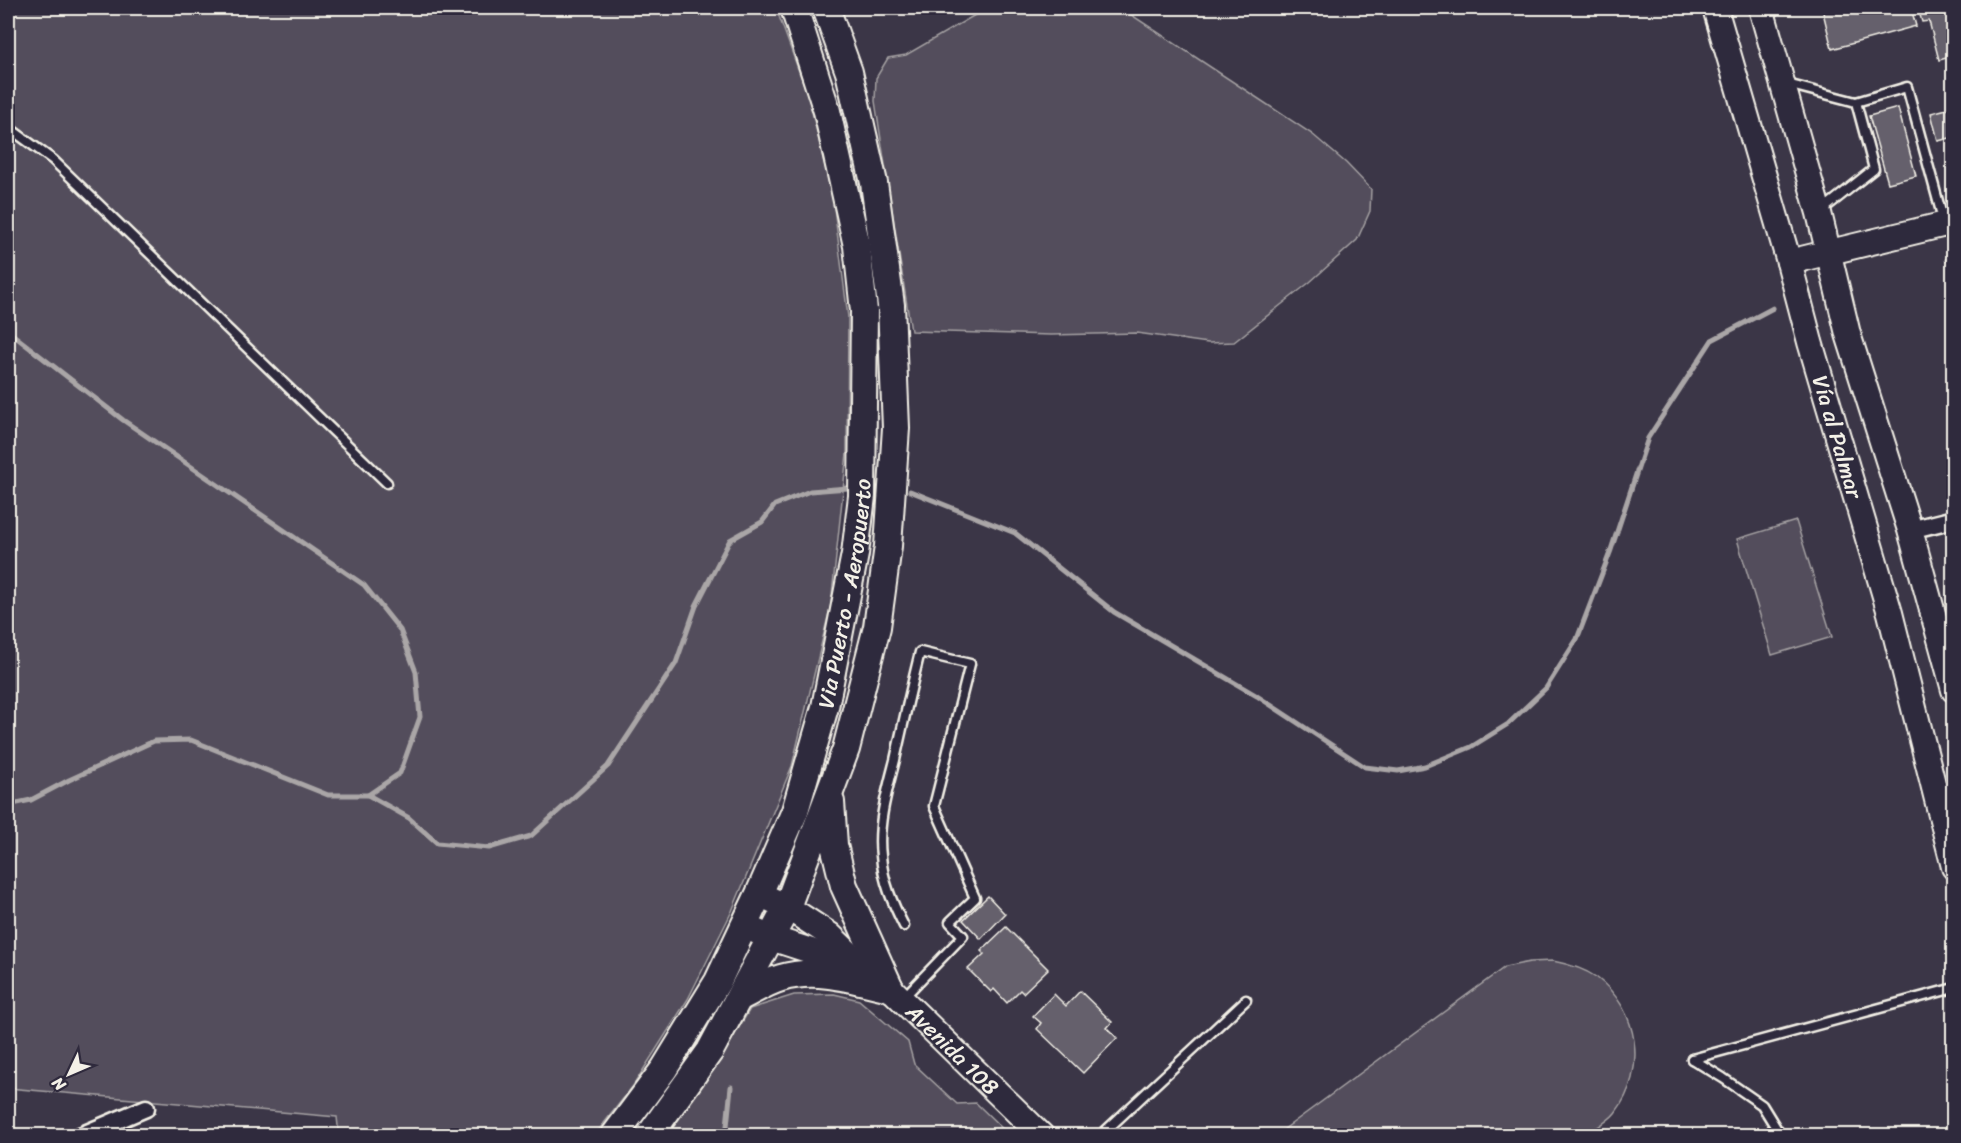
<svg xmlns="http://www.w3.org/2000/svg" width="1961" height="1143" font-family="Sriracha,sans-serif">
<rect width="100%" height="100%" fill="#3b3647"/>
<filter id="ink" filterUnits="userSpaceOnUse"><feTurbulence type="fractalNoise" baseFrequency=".0167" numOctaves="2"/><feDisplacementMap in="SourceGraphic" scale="12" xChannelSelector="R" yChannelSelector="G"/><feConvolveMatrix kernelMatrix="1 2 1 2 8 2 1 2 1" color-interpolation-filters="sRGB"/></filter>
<g filter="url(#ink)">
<!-- green -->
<g fill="#534e5c" stroke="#a4a0a2" stroke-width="1.5">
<path d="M8 8H776L809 99 833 200 848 317 847 453 831 604 792 766 732 911 688 999 633 1086 594 1136 339 1135 337 1117 8 1088Z"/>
<path d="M987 8H1121L1312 134 1346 163 1371 189 1370 211 1357 240 1310 282 1234 342 1208 343 1137 333 1051 335 911 331 875 101 876 78 888 58 906 55Z"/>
<path d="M1796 521 1832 637 1772 655 1737 539Z"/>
<path d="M1553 961C1568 964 1583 968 1596 977 1639 1009 1648 1070 1615 1113 1608 1122 1594 1129 1585 1135H1280L1283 1130 1505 967 1530 962Z"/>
<path d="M834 994 859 1000 908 1042 914 1064 957 1104 976 1103 1009 1135H668L722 1056 750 1009 794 995Z"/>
</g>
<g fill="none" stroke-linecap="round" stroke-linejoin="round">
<!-- stream -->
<g stroke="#aaa6a7" stroke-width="5">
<path d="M1947 260 1954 259"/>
<path d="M8 331 123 420 364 585 400 630 416 672 420 717 400 773 368 795H328L191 740 154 741 69 780 31 800 8 805"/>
<path d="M910 491 1015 533 1114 612 1257 696 1365 767 1398 771 1425 766 1471 747 1508 724 1546 688 1577 639 1611 550 1648 438 1712 340 1773 308"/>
<path d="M368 795 409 818 437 843 489 848 531 836 608 766 676 663 696 606 730 540 762 522 775 505 810 491 848 488"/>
<path d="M726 1136 731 1087"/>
</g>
</g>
<!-- building -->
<g fill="#65616c" stroke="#f4f1e8" stroke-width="1.5">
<path d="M1822 8H1911L1916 26 1832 49Z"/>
<path d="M1918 8H1951L1954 15V56L1939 60 1929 21 1922 22Z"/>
<path d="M1898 108 1916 176 1888 183 1869 116Z"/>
<path d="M1951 108 1954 117V137L1938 141 1931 113Z"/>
<path d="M988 896 1005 914 981 939 963 920Z"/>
<path d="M1006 927 1048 969 1023 993 1020 990 1007 1003 994 989 991 992 968 969 984 954 981 951Z"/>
<path d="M1080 991 1112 1022 1107 1028 1117 1038 1083 1073 1037 1029 1041 1023 1033 1016 1054 994 1066 1006Z"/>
</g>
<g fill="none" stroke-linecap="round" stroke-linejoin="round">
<defs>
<g id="lane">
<path d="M1787 84 1856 102 1907 87 1944 223"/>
<path d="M8 127 53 160 387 483"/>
<path d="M1821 211 1874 169 1856 102"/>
<path d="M902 999 963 936 950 922 975 898 934 806 970 664 920 652C911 688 903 724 895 760 887 791 877 825 881 856 883 882 893 904 904 926"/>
<path d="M1692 1059 1954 988"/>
<path d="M1692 1059 1723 1078 1762 1105 1781 1136"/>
<path d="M1100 1136 1246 1000"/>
</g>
<g id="street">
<path d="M1910 530 1954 519"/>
<path d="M80 1136 146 1108"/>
</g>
<g id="secondary">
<path id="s1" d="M1715 8 1789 262 1810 342 1890 613 1954 867"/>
<path d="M1761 8 1819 213 1848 334 1910 530 1954 690"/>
<path d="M1789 262 1954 222"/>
<path id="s2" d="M759 894 787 907 830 935 863 967 890 988 1042 1136"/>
<path d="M744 926 771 938 860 967"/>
</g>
<g id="primary">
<path d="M831 802 834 845 844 886 890 988"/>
<path d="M739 998C753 991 767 982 781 978 817 967 855 980 890 988"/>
<path id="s3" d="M614 1136 664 1069 718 981 759 894 795 811 825 707 855 554 862 496 864 311 857 246 827 111 794 8"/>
<path d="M649 1136 710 1051 787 907 846 749 877 627 888 546 896 428 891 305 874 183 849 72 826 8"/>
</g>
</defs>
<!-- lane casing -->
<use href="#lane" stroke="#f4f1e8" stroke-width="13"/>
<!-- street casing -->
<use href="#street" stroke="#f4f1e8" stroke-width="21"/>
<!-- secondary casing -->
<use href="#secondary" stroke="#f4f1e8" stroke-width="28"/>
<!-- primary casing -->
<use href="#primary" stroke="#f4f1e8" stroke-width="30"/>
<!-- lane -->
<use href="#lane" stroke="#2f2a3d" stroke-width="8"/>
<!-- street -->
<use href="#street" stroke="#2f2a3d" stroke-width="16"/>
<!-- secondary -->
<use href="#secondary" stroke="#2f2a3d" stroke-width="24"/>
<!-- primary -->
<use href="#primary" stroke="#2f2a3d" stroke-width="26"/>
</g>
</g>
<g text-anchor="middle" stroke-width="4.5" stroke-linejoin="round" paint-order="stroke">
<!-- street labels -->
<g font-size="22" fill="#f4f1e8" stroke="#2f2a3d">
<text dy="8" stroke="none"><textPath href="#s1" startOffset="446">Vía al Palmar</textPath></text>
<text dy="8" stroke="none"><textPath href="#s3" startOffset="597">Via Puerto - Aeropuerto</textPath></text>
<text dy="8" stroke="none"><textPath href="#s2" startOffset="250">Avenida 108</textPath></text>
</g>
</g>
<!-- margin -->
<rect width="1961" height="1143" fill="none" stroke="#2f2a3d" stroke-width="30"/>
<rect x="15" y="15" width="1931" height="1113" fill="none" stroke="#f4f1e8" stroke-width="2" filter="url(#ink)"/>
<!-- north arrow -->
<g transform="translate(69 1074) rotate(226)" stroke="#2f2a3d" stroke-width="4.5" paint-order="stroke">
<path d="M0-4.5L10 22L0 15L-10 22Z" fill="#f4f1e8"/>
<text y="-9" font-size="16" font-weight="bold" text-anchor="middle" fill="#f4f1e8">N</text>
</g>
</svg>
